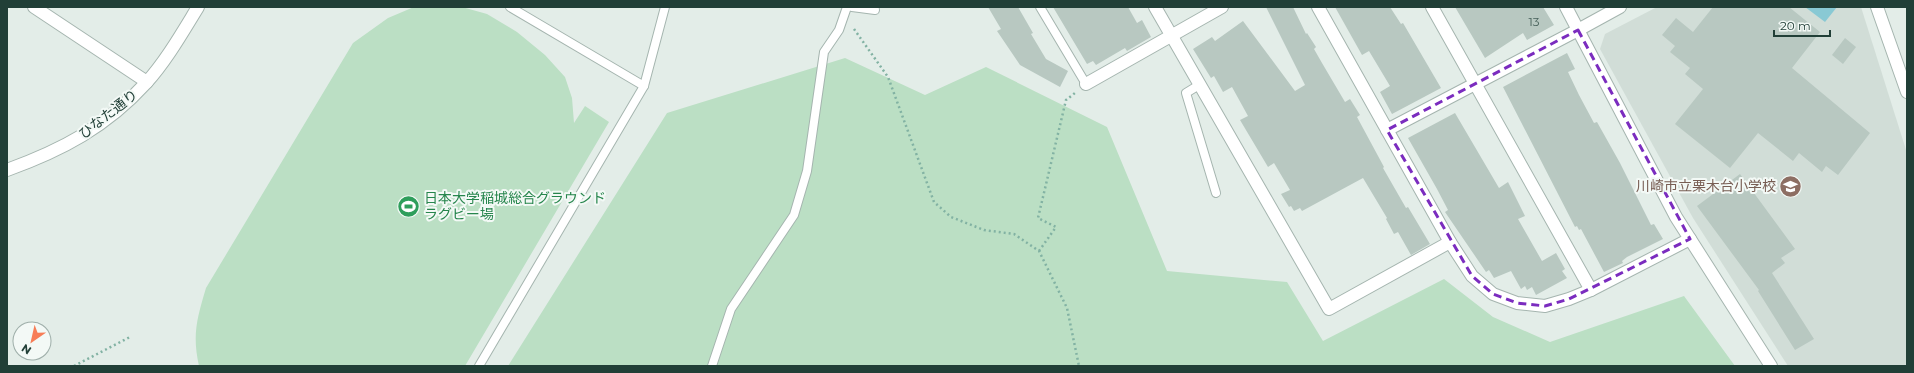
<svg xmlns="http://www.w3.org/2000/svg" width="1914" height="373" font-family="Montserrat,'Noto Sans JP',sans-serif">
<rect width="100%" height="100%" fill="#e3ede8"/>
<!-- built -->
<path fill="#d1ddd7" d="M1657 7H1861L1907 153V366H1788L1693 218 1600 49 1605 34Z"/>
<!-- green -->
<g fill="#bbdfc4">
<path d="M414 7H462L487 14 517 32 545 55 565 77 572 98 574 123 585 106 609 122 465 366H199C192 335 197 318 206 288L353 43 388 18Z"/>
<path d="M845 58 925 95 986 67 1107 127 1167 271 1287 282 1323 341 1444 279 1493 317 1550 342 1684 296 1735 366H508L667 113Z"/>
</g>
<!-- water -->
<path fill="#89c9d4" d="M1805 7H1837L1825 22Z"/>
<!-- building -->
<g fill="#b8c8c1">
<path d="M988 7H1018L1033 33 1031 34 1046 59 1068 71 1060 87 1020 65 997 31 1001 29Z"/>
<path d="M1053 7H1128L1137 23 1142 20 1151 37 1127 51 1125 48 1096 65 1093 61 1087 64Z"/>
<path d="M1266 7H1293L1306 34 1307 33 1316 47 1314 49 1322 63 1345 102 1350 99 1360 115 1357 117 1384 167 1383 168 1406 208 1408 207 1430 244 1411 255 1398 232 1394 234 1386 219 1387 218 1363 178 1302 211 1300 208 1294 211 1291 206 1289 207 1281 194 1290 190 1274 163 1268 167 1240 120 1248 116 1232 87 1223 92 1214 76 1211 78 1193 49 1212 37 1215 41 1243 21 1295 91 1305 85Z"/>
<path d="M1335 7H1390L1401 24 1403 23 1441 88 1392 114 1380 92 1390 86 1369 51 1362 55Z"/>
<path d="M1455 7H1543L1554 25 1527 40 1523 33 1485 58Z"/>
<path d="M1713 7H1789L1820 32 1792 68 1870 133 1838 175 1826 166 1822 172 1799 153 1793 161 1758 133 1730 168 1675 124 1703 89 1685 74 1690 68 1670 52 1675 46 1662 35 1676 18 1693 32Z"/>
<path d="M1845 38 1856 47 1843 64 1832 55Z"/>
<path d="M1567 53 1575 69 1568 72 1579 95 1594 123 1597 122 1620 163 1651 225 1654 224 1663 239 1627 257 1622 261 1623 263 1604 272 1581 229 1579 230 1577 226 1575 227 1503 87Z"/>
<path d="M1455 113 1499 188 1508 182 1525 216 1518 219 1542 261 1556 253 1565 269 1562 271 1567 278 1536 295 1532 287 1527 290 1525 286 1521 289 1511 271 1494 278 1489 270 1486 272 1445 212 1448 210 1437 189 1408 138Z"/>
<path d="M1740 174 1795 249 1781 258 1785 263 1772 273 1814 339 1795 350 1758 291 1759 290 1697 206Z"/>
</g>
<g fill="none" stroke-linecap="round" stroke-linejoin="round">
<defs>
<g id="service">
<path d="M510 7 644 86"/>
<path d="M852 7 875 10"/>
<path d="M1040 7 1086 84"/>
<path d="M1199 85 1186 93 1216 193"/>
<path d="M479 366 644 86 665 7"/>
<path d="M712 366 731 309 794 215 807 171 824 52 839 30 847 7"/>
</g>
<g id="minor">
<path d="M34 7 147 82"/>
<path d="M1155 7 1329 309 1450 242"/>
<path d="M1318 7 1450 242 1472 276 1493 294 1517 303 1545 306 1569 299 1591 290 1690 239"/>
<path d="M1432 7 1591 290"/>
<path d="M1086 84 1222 7"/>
<path d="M1387 130 1578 30"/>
</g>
<g id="tertiary">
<path d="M1566 7 1676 217 1771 366"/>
<path d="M1877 7 1907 92"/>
<path d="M1578 30 1620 7"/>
<path d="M7 170C62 150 106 127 146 83 166 61 182 33 198 7"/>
</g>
</defs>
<!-- service casing -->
<use href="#service" stroke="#a5b5af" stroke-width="10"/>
<!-- minor casing -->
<use href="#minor" stroke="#a5b5af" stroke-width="14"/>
<!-- tertiary casing -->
<use href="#tertiary" stroke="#a5b5af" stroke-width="14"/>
<!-- path -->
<g stroke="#82b2a3" stroke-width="2.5" stroke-dasharray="2 3" stroke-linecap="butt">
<path d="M854 29 888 77 934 202 951 217 984 230 1014 234 1039 251 1067 308 1079 366"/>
<path d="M1039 251 1056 227 1038 218 1066 100 1075 93"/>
<path d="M74 366 130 337"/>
</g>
<!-- service -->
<use href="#service" stroke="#fff" stroke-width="8"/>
<!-- minor -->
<use href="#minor" stroke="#fff" stroke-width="12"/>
<!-- tertiary -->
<use href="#tertiary" stroke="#fff" stroke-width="12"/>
</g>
<!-- marked area -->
<path fill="none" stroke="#7b2cbf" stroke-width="3" stroke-dasharray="8 5" stroke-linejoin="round" d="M1578 30 1690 239 1569 299 1545 306 1517 303 1493 294 1472 276 1387 130Z"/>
<!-- icons -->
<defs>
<symbol id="school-disc" viewBox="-11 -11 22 22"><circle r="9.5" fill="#8d6e63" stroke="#f3f9f6"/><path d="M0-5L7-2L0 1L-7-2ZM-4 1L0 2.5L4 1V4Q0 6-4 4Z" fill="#fff"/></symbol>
<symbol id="stadium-disc" viewBox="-11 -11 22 22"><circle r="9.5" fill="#2e9e5b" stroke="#f3f9f6"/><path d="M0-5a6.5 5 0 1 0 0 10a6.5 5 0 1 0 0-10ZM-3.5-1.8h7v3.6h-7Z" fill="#fff"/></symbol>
</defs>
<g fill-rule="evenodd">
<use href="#school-disc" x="1778" y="174" width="25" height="25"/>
<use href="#stadium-disc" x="396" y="194" width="25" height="25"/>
</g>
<g text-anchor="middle" stroke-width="4" stroke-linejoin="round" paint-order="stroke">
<!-- number labels -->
<g font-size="12" fill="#47615a">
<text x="1534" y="26">13</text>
</g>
<!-- street labels -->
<g font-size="14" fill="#213f37" stroke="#f3f9f6">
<text transform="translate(108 114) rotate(-38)" y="5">ひなた通り</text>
</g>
<!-- education labels -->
<g font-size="14" fill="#785e54" stroke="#f3f9f6" text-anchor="end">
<text x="1776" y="191">川崎市立栗木台小学校</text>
</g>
<!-- leisure labels -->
<g font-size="14" fill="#27864d" stroke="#f3f9f6" text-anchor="start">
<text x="424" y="203">日本大学稲城総合グラウンド<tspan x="424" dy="16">ラグビー場</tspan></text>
</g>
</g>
<!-- border -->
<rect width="1914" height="373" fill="none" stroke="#213f37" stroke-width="16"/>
<!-- north arrow -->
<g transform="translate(32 341) rotate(214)"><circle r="19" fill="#f3f9f6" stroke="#9fafaa"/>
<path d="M0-3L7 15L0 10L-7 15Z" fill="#f77d57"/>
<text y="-6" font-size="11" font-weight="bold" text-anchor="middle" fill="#213f37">N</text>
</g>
<!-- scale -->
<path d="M1774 30v6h56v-6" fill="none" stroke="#213f37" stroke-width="2"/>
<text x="1780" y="30" font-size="12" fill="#213f37" stroke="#f3f9f6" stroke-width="3" paint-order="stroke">20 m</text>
</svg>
